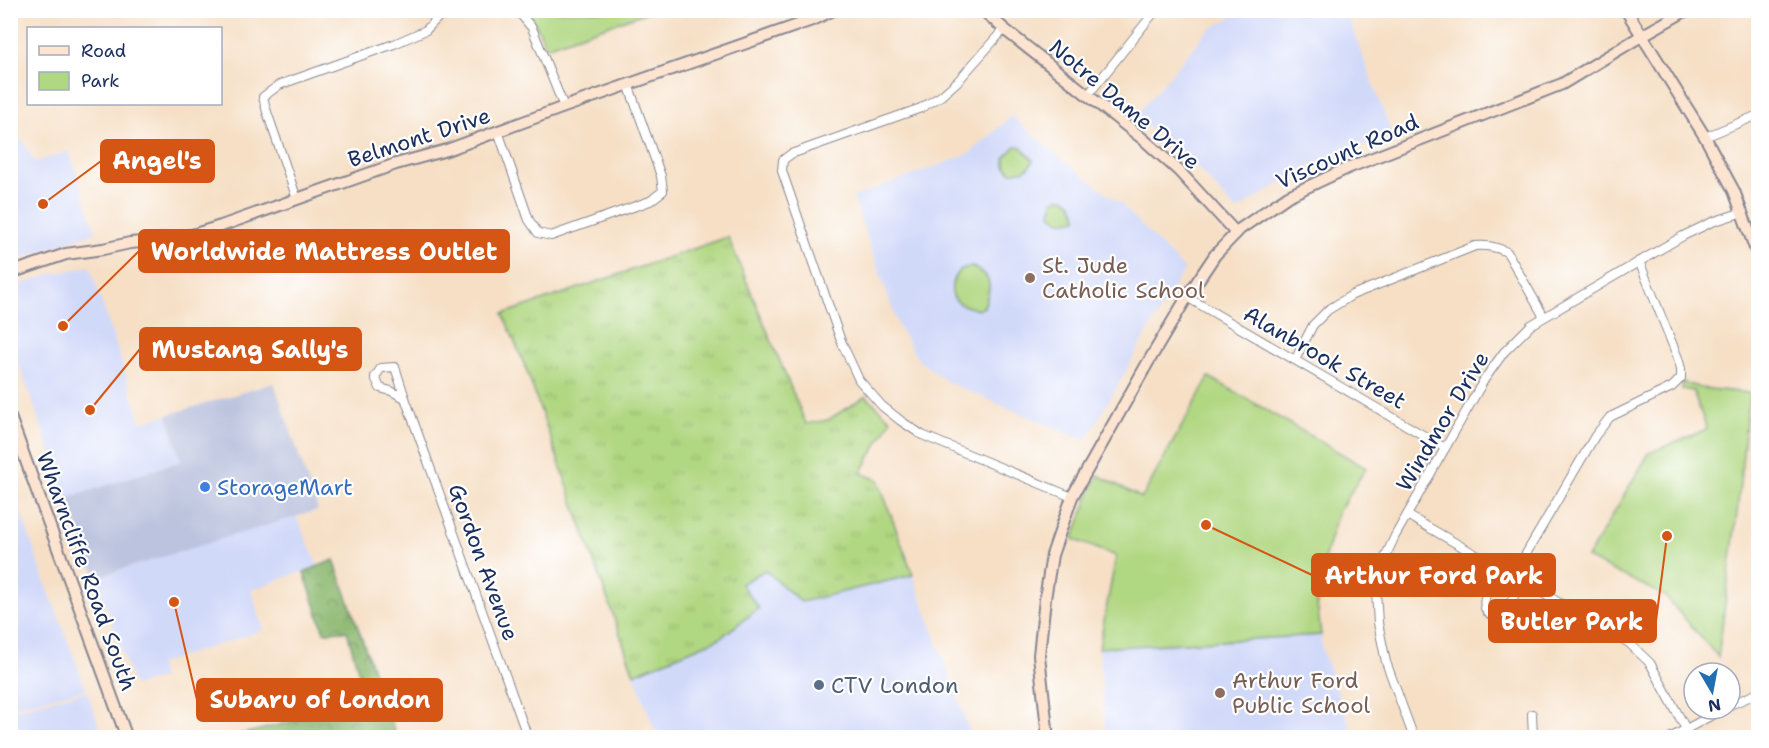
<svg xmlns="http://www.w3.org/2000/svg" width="1769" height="748" font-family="'Shantell Sans',sans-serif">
<defs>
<pattern id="grass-tufts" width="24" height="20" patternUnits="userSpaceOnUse" patternTransform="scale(1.5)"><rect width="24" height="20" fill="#b0d781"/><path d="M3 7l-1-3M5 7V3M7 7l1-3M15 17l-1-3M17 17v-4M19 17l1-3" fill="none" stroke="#97b972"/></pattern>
<pattern id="forest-crowns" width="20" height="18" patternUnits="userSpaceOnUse" patternTransform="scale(1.5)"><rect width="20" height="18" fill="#8cb86f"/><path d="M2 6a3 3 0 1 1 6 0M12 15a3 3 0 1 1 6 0" fill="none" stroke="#72965e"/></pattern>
</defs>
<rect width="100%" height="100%" fill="#fff"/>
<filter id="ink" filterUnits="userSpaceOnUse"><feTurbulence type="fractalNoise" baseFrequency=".0167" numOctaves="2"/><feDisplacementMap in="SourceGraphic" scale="12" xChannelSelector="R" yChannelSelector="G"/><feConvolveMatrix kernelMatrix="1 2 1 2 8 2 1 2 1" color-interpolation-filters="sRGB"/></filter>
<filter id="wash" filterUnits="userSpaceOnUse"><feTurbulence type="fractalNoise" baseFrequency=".008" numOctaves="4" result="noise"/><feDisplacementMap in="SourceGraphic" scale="24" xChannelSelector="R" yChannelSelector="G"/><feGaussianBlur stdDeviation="1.35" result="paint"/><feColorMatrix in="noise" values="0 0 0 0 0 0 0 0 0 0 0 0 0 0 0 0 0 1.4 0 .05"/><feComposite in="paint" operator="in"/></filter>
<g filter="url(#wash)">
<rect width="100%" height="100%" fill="#f6dfc5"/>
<!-- built -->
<g fill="#d1d9f9">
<path d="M1243 11H1346L1392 135 1308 166 1236 211 1185 153 1135 117 1208 30Z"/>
<path d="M1012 116 1056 155 1121 204 1185 270 1174 286 1086 441 949 383 919 361 899 328 853 197 969 154Z"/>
<path d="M11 135 24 143 35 162 69 151 96 232 11 262Z"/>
<path d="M90 266 141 422 167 415 181 461 67 498 11 342V288L49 275Z"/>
<path d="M10 481 46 584 86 689 11 707Z"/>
<path d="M296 516 318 566 251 590 264 630 159 664 162 678 134 686 96 577Z"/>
<path d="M765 570 801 602 913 575 972 737H657L634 674 720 638 758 608 741 584Z"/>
<path d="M1321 635 1322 649 1354 737H1099L1106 736 1099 648Z"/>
<path d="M87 691 103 737H11V710Z"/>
</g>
<!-- industrial -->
<path fill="#bbc3de" d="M274 383 318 510 96 577 67 498 181 461 167 415Z"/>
<!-- grass -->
<path fill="url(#grass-tufts)" stroke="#668370" stroke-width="1.5" d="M728 237 806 424 828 420 866 396 891 420 861 473 878 480 913 575 801 602 765 570 741 584 759 608 720 638 634 674 525 366 503 314Z"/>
<!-- forest -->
<path fill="url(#forest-crowns)" stroke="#547466" stroke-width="1.5" d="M334 560 395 732 377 738 231 737 351 706 348 692 363 688 347 631 324 632 304 572Z"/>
<!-- park -->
<g fill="#b0d781" stroke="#668370" stroke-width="1.5">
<path d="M525 11H650L546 47C540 34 536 21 525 11Z"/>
<path d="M1016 146 1021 147 1033 160C1030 171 1020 172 1011 172L1005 166V157Z"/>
<path d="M1060 198C1071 197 1076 209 1077 219 1065 221 1060 224 1051 214L1054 200Z"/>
<path d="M972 267C994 277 991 286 984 307L978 310C972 308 964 306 959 303 947 295 951 276 962 269 964 268 970 267 972 267Z"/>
<path d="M1209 377 1366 468 1338 512 1323 563 1316 595 1321 635 1099 648 1116 556 1073 539 1088 498 1098 475 1142 498Z"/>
<path d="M1683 382 1700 388 1749 393 1737 513 1718 657 1665 596 1587 558 1649 453 1707 429 1693 391 1682 389Z"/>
</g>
</g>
<g filter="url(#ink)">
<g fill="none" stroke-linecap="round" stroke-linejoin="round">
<defs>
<g id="street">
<path d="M517 10 532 28 564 107"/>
<path d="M1004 29 958 81 941 96 921 108 791 154 783 160 782 171 841 341 859 380 882 406 901 421 922 435 1072 497"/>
<path d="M1088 95 1156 10"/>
<path d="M498 131 529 220 538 233 551 236 650 201 663 191 661 176 628 84"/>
<path d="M1705 137 1758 115"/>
<path d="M297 199 267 112 263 97 279 85 394 44 426 30 445 10"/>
<path d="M1187 297 1445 448"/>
<path d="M1295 360 1313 325 1328 310 1352 295 1475 246C1488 245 1496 247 1507 252L1544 317"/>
<path d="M405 398 391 391 380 388 375 377 381 368 395 367 405 398 528 738"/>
<path d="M1407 515 1629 643 1650 663 1686 729"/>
<path d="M1499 568C1492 583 1473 607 1494 617 1508 613 1515 593 1522 581"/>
<path d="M1513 576 1595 436 1610 417 1672 387 1681 378V369L1678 358 1639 261"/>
<path d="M1730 705 1758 693"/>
<path d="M1532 714 1533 738"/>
<path d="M1414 738 1386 662 1378 623 1376 591 1381 566 1395 536 1484 380 1504 352 1531 325 1683 236 1712 222 1743 212"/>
<path d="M1670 738 1723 709"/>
</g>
<g id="secondary">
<path d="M983 10 1004 29 1143 139 1179 171 1236 233"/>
<path d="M1626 10 1705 137 1734 191 1758 256"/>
<path d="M10 273 66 254 103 249 130 243 154 241 192 235 221 226 396 164 447 150 564 107 815 19 833 10"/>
<path d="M10 417 127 738"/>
<path d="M1048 738 1039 655 1045 599 1052 555 1072 497 1147 364 1187 297 1215 255 1240 229 1288 196 1350 167 1562 84 1643 35 1687 10"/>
</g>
</defs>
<!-- street casing -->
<use href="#street" stroke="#888792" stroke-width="10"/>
<!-- secondary casing -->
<use href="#secondary" stroke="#888792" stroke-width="14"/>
<!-- street -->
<use href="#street" stroke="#fff" stroke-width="8"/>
<!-- secondary -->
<use href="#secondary" stroke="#fde4d1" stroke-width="10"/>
</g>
</g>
<!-- markers -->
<g fill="#8d6e63" stroke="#fff" stroke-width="2">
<circle cx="1030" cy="278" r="6"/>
<circle cx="1220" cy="693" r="6"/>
</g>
<circle fill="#3f7fe0" stroke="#fff" stroke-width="2" cx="205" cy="487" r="6"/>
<circle fill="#5c6f8a" stroke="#fff" stroke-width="2" cx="819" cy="685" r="6"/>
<g text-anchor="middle" stroke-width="4.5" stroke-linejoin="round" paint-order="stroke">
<!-- street labels -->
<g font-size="22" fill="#1b2f5e" stroke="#fff">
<text transform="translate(1125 104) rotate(40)" y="8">Notre Dame Drive</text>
<text transform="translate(419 137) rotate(-18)" y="8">Belmont Drive</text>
<text transform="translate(1347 151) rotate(-24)" y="8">Viscount Road</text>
<text transform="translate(1325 357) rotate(30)" y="8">Alanbrook Street</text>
<text transform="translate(1442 421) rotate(-59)" y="8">Windmor Drive</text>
<text transform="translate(484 562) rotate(70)" y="8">Gordon Avenue</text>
<text transform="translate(87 571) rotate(70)" y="8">Wharncliffe Road South</text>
</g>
<!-- education labels -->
<g font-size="22" fill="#785e54" stroke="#fff" text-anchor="start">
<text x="1042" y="273">St. Jude<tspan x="1042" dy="25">Catholic School</tspan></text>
<text x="1232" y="688">Arthur Ford<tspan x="1232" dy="25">Public School</tspan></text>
</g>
<!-- shop labels -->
<g font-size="22" fill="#366cbe" stroke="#fff" text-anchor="start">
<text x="217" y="495">StorageMart</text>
</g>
<!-- service labels -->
<g font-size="22" fill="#4e5e75" stroke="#fff" text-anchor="start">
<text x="831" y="693">CTV London</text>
</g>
</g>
<!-- callouts -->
<path fill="none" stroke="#d45514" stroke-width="2" d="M43 204L101 161M63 326L139 251M90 410L140 349M1206 525L1312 575M1667 536L1656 621M174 602L197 700"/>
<g fill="#d45514" stroke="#fff" stroke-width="2">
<circle cx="43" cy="204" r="6"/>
<circle cx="63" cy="326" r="6"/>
<circle cx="90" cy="410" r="6"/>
<circle cx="1206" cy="525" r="6"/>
<circle cx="1667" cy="536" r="6"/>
<circle cx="174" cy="602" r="6"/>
</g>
<g fill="#d45514" stroke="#d45514" stroke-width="2">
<rect x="101" y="140" width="113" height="42" rx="6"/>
<rect x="139" y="230" width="370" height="42" rx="6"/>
<rect x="140" y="328" width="221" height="42" rx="6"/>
<rect x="1312" y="554" width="243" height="42" rx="6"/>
<rect x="1489" y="600" width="167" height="42" rx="6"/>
<rect x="197" y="679" width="245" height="42" rx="6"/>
</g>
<g font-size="24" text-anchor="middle" font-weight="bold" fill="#fff">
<text x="157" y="169">Angel's</text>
<text x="324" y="260">Worldwide Mattress Outlet</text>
<text x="250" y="358">Mustang Sally's</text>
<text x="1434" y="584">Arthur Ford Park</text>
<text x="1572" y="630">Butler Park</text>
<text x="320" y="708">Subaru of London</text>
</g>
<!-- margin -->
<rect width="1769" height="748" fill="none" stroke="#fff" stroke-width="36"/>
<!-- legend -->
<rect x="27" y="27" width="195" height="78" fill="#ffffff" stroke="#a4acbf" stroke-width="1.5"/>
<rect x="39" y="46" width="30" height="9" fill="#fde4d1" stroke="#a4acbf" stroke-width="1.5"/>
<text x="81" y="57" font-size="18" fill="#1b2f5e">Road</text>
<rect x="39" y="72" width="30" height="18" fill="#b0d781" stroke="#a4acbf" stroke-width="1.5"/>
<text x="81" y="87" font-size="18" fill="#1b2f5e">Park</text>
<!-- north arrow -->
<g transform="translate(1712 691) rotate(170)"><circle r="28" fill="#ffffff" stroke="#a4acbf" stroke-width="1.5"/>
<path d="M0-4.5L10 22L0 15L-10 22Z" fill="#1f6fb2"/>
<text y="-9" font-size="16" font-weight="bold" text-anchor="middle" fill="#1b2f5e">N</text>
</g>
</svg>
